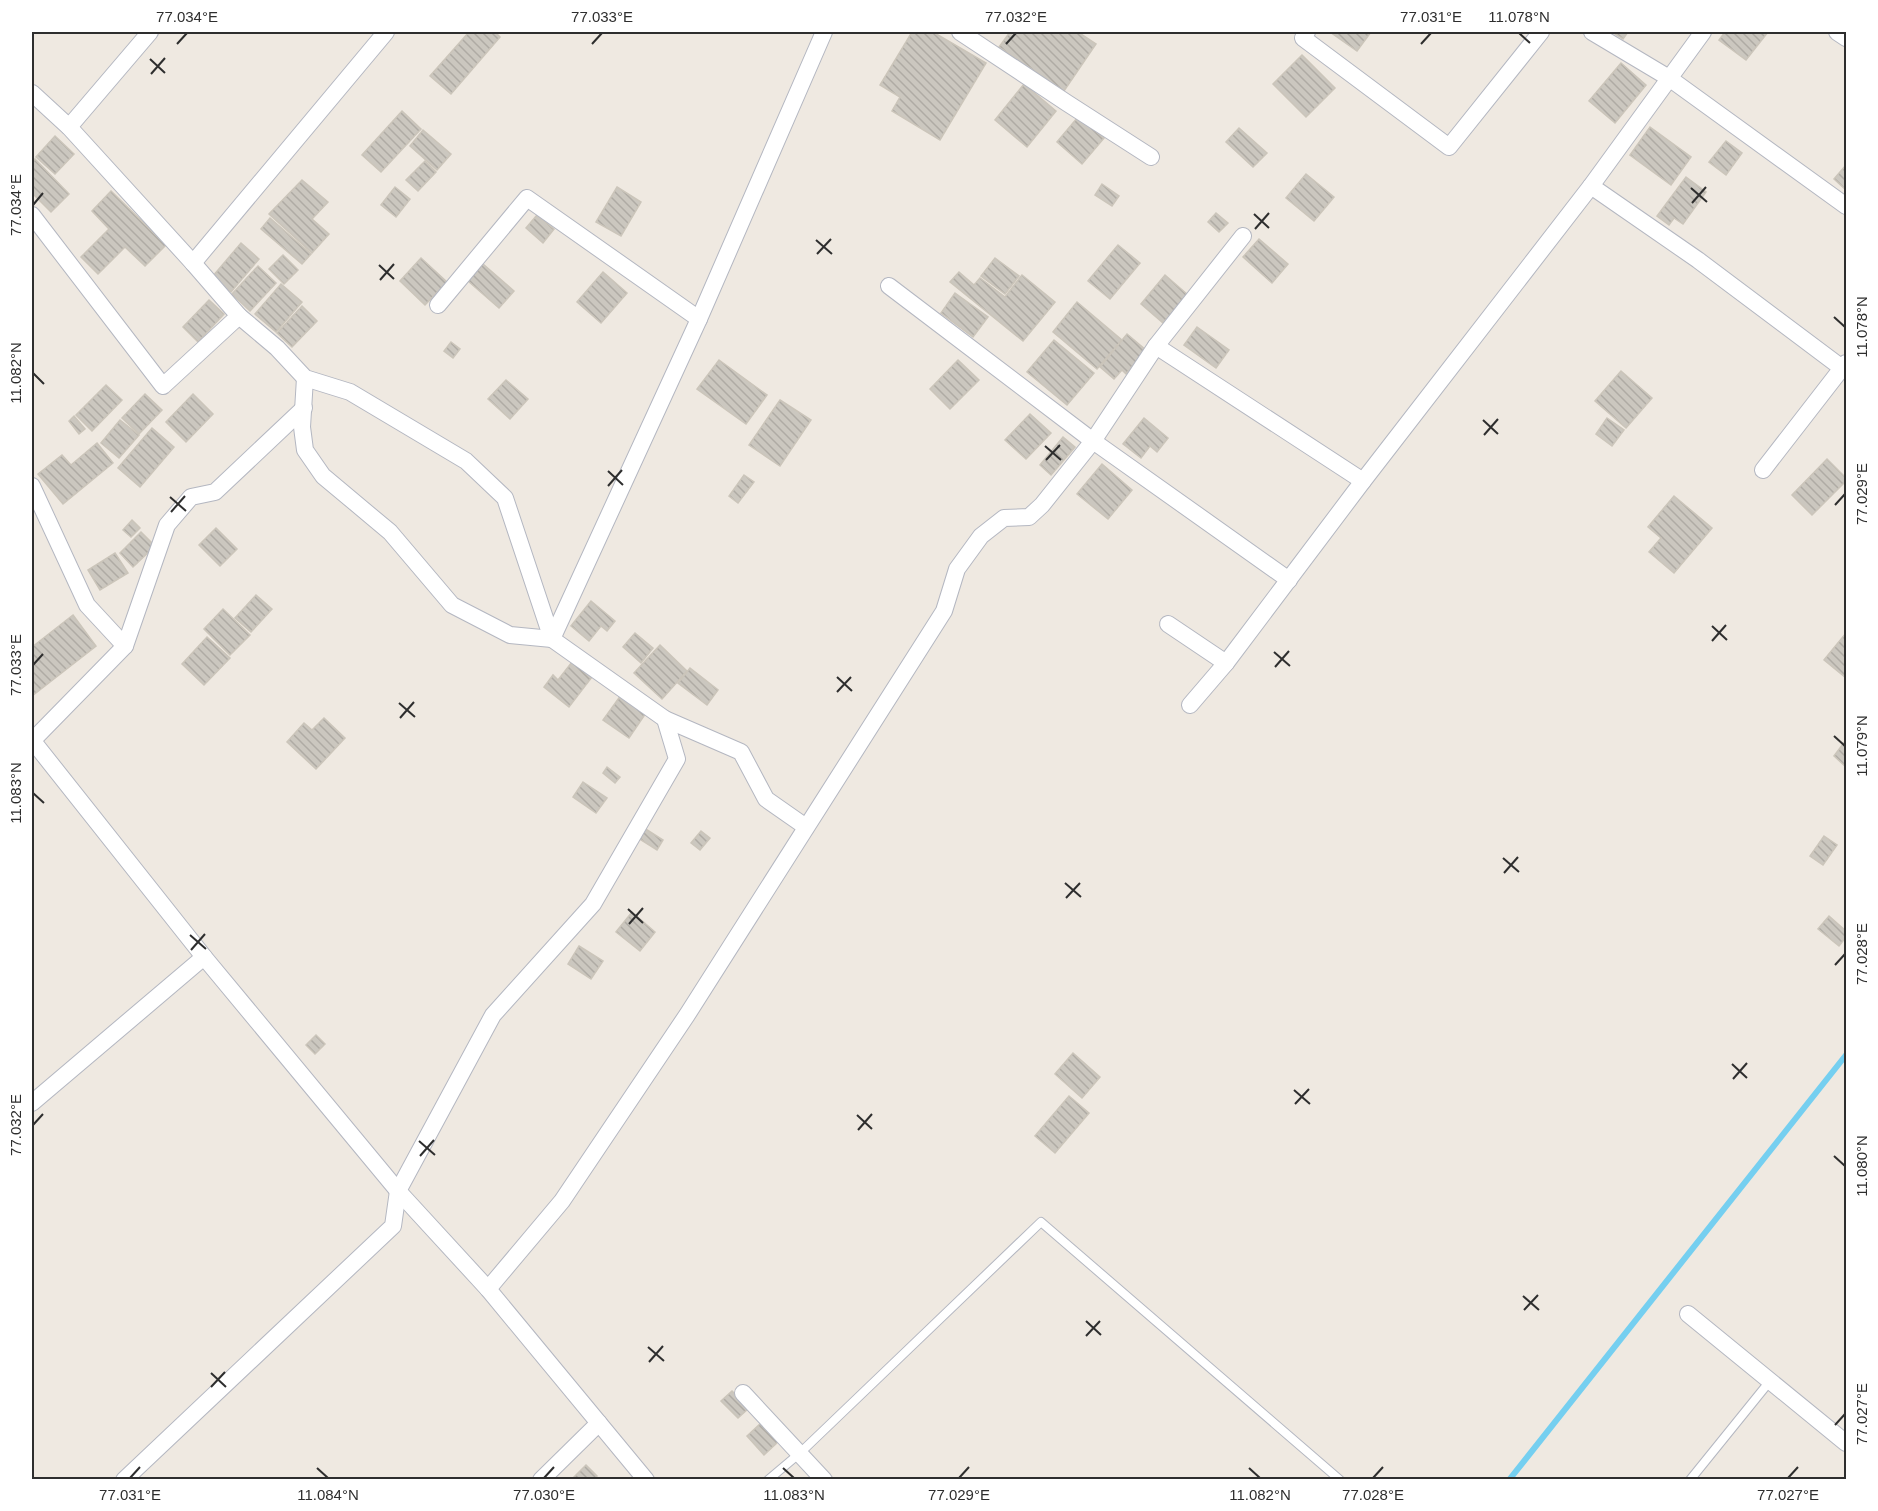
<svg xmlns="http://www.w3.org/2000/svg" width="1878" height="1511" font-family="Arial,sans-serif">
<defs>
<pattern id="building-back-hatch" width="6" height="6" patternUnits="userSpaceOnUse" patternTransform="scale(1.5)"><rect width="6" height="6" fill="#cbc7bf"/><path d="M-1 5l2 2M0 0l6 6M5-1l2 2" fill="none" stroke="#afaba4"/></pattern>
</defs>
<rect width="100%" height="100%" fill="#efe9e1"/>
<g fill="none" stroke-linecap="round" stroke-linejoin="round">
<!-- stream -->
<path stroke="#75cff0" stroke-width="6" d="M1509 1480 1846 1055"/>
</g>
<!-- building -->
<g fill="url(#building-back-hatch)" stroke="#cbc5ba" stroke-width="1.5">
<path d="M469 32H495L500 37 451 94 430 76Z"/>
<path d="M912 32H933L986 63 940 140 892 111 900 97 880 85Z"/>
<path d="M1010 32H1078L1096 44 1064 91 999 47Z"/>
<path d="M1330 32H1371L1357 51Z"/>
<path d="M1612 32H1628L1623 39Z"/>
<path d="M1725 32H1768L1746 60 1719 40Z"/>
<path d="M1302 55 1335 88 1306 117 1273 84Z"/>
<path d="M1621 63 1646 85 1615 123 1589 101Z"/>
<path d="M1024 84 1056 111 1027 147 995 120Z"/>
<path d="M402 111 421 129 381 172 362 155Z"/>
<path d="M1078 117 1104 138 1082 164 1057 142Z"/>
<path d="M1650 127 1691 157 1671 185 1630 155Z"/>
<path d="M1239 128 1267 153 1253 167 1226 142Z"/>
<path d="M423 130 451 154 437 170 410 146Z"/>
<path d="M55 136 74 154 55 174 36 157Z"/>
<path d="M1726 141 1742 153 1726 175 1709 162Z"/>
<path d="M35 159 69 194 51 212 32 193V163Z"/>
<path d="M425 161 436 172 418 191 406 180Z"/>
<path d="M1846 165V190L1834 179Z"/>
<path d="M1306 174 1334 197 1314 221 1286 198Z"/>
<path d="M1686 177 1706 192 1683 224 1674 218 1669 225 1657 216Z"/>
<path d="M302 180 328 202 312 219 329 234 312 253 269 214Z"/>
<path d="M1102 184 1119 196 1112 206 1095 195Z"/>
<path d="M395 187 410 199 396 217 381 205Z"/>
<path d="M617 187 641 202 621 236 596 222Z"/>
<path d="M111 191 166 245 145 266 125 247 98 274 81 257 109 229 92 211Z"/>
<path d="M1216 213 1228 223 1219 232 1208 222Z"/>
<path d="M537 215 554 229 543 243 526 228Z"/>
<path d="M270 218 311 254 302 264 261 229Z"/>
<path d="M1259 239 1288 264 1272 283 1243 257Z"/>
<path d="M241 243 259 259 231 292 213 276Z"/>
<path d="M1118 245 1140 263 1110 299 1088 281Z"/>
<path d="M283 255 298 270 284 284 269 269Z"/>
<path d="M421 258 447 282 425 305 400 281Z"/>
<path d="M995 258 1019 276 1005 294 981 276Z"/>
<path d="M483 264 514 291 499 308 468 281Z"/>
<path d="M258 266 276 283 250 311 232 294Z"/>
<path d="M603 272 627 293 601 323 577 302Z"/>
<path d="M959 272 974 285 980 278 1005 297 1022 275 1055 302 1023 341 950 282Z"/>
<path d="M1165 275 1188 295 1163 323 1141 304Z"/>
<path d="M281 284 302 302 276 332 255 314Z"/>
<path d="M955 293 988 317 973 337 941 313Z"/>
<path d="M209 300 224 314 198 342 183 327Z"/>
<path d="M1077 302 1122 340 1097 369 1053 332Z"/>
<path d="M302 306 317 321 292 347 277 333Z"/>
<path d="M1197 327 1229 350 1216 368 1184 345Z"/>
<path d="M1127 334 1146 350 1126 374 1122 370 1114 379 1100 367Z"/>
<path d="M1054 340 1094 373 1067 405 1027 372Z"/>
<path d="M451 342 460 349 453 358 444 351Z"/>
<path d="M719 360 767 395 746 424 697 389Z"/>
<path d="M958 360 979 380 950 409 930 389Z"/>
<path d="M1621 371 1652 398 1626 428 1595 401Z"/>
<path d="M506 380 528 399 510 419 488 399Z"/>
<path d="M106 385 122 400 92 431 76 415Z"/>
<path d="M145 394 162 410 139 434 122 418Z"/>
<path d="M193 394 213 414 186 442 166 422Z"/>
<path d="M780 400 811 420 780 466 749 445Z"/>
<path d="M1030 414 1051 433 1026 459 1005 440Z"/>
<path d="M74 416 85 429 79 434 69 421Z"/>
<path d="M1144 418 1168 438 1157 452 1150 446 1141 458 1123 444Z"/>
<path d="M1607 418 1624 430 1612 446 1596 434Z"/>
<path d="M120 420 139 435 119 458 101 443Z"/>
<path d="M152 428 174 447 140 487 118 468Z"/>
<path d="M1063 437 1075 447 1051 475 1040 465Z"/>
<path d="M97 443 113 463 63 504 38 474 62 455 71 465Z"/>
<path d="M1827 459 1846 478V481L1812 515 1792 495Z"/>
<path d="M1102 464 1132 490 1108 519 1077 494Z"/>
<path d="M744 475 754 482 738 503 729 496Z"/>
<path d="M1674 496 1712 528 1674 573 1649 552 1661 538 1648 527Z"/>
<path d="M132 520 140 528 131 537 123 530Z"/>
<path d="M216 528 237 549 220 566 199 545Z"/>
<path d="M141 532 155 546 133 567 120 553Z"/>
<path d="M115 553 128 573 100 590 88 570Z"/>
<path d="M256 595 272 609 251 632 235 618Z"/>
<path d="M591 601 615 621 607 631 601 626 589 641 571 626Z"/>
<path d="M223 609 250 635 230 655 204 629Z"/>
<path d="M73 615 96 646 32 696V647Z"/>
<path d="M635 633 653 648 641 663 623 647Z"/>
<path d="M1846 633V678L1824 660Z"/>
<path d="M207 637 230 658 204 685 182 664Z"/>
<path d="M660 645 687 671 662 699 634 673Z"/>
<path d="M572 662 592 677 569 707 544 687 553 675 558 680Z"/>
<path d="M690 668 718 690 707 705 678 683Z"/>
<path d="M621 695 646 713 629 738 603 720Z"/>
<path d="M324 718 345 738 316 769 287 742 304 723 312 730Z"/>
<path d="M1846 740V767L1834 756Z"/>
<path d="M607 767 620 777 615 783 603 773Z"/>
<path d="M583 782 607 798 596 813 573 797Z"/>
<path d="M644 828 663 840 657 850 638 838Z"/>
<path d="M701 831 710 838 700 850 691 843Z"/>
<path d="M1824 836 1837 845 1823 865 1810 856Z"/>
<path d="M632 912 655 932 640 951 616 932Z"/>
<path d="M1829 916 1846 931V937L1839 946 1818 929Z"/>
<path d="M579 946 603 961 591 979 568 964Z"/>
<path d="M316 1035 325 1044 315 1054 306 1045Z"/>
<path d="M1073 1053 1100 1077 1082 1098 1055 1074Z"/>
<path d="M1069 1096 1089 1113 1055 1153 1035 1136Z"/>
<path d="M732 1391 749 1408 738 1418 721 1401Z"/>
<path d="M762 1422 779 1441 764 1455 747 1436Z"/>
<path d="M586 1465 597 1476 593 1480H571Z"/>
</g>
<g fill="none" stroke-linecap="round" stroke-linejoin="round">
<defs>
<g id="service">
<path d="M768 1480 800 1453 1041 1222 1340 1480"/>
<path d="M1690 1480 1770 1381"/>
</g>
<g id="minor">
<path d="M960 32 1067 103 1151 157"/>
<path d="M1307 32 1303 38 1449 147 1541 32"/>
<path d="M1592 32 1669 78 1846 206"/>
<path d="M1837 32 1846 38"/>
<path d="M32 93 69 127 193 263 239 316 277 348 305 378 350 392 466 461 505 498 552 639 665 719 741 752 766 799 806 827"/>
<path d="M69 127 150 32"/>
<path d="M1591 186 1698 260 1842 368 1846 363"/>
<path d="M32 215 163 386 239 316"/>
<path d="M193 263 386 32"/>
<path d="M889 286 1093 441 1289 580"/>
<path d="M438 305 527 198 699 319"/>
<path d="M1156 346 1363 481"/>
<path d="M305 378 302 427 305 450 323 476 390 532 452 605 510 635 552 639 699 319 824 32"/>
<path d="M1763 470 1842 368"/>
<path d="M32 486 87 605 125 646"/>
<path d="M1168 624 1226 663"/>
<path d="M1190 705 1226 663 1363 481 1591 186 1703 32"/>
<path d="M32 740 204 957 398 1191 488 1289 646 1480"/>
<path d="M32 741 125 646 167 525 191 497 215 492 304 408"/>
<path d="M32 1103 204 957"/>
<path d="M488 1289 562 1201 687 1015 944 611 957 569 981 536 1004 518 1029 517 1042 505 1093 441 1156 346 1243 236"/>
<path d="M1688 1314 1846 1443"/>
<path d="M743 1393 824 1480"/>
<path d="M124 1480 393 1226 398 1191 493 1015 593 904 677 759 665 719"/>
<path d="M541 1480 599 1423"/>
</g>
</defs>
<!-- service casing -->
<use href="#service" stroke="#b4b7c1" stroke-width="10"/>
<!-- minor casing -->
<use href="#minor" stroke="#b4b7c1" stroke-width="18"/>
<!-- service -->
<use href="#service" stroke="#fff" stroke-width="8"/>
<!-- minor -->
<use href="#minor" stroke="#fff" stroke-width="16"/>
</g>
<!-- ticks -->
<path fill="none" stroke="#2e2e2e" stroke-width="2" d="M1519 33 1530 43M177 44 187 33M592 44 602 33M1006 44 1016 33M1421 44 1431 33M150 59 165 73M151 74 165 58M1691 188 1707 202M1692 203 1706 187M33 205 43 193M1254 214 1269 228M1255 229 1269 213M816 240 832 254M817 254 831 239M379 265 394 279M380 280 394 264M1834 317 1845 327M33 373 44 384M1483 420 1498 434M1484 435 1498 419M1045 446 1061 460M1046 460 1060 445M608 471 623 485M608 486 622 470M170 497 186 511M1835 505 1845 494M171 512 185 496M1712 626 1727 640M1712 641 1726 625M1274 652 1290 666M33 665 43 654M1275 667 1289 651M837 677 852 691M837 692 851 677M399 703 415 717M400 718 414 702M1834 736 1845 746M33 793 44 803M1503 858 1519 872M1504 873 1518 857M1065 883 1081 897M1066 898 1080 883M628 909 643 923M629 924 643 908M190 935 206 949M191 950 205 934M1835 965 1845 954M1732 1064 1747 1078M1733 1079 1747 1063M1294 1090 1310 1104M1295 1104 1309 1089M857 1115 872 1129M33 1125 43 1114M858 1130 872 1114M419 1141 435 1155M420 1156 434 1140M1834 1156 1845 1166M1523 1296 1539 1310M1524 1310 1538 1295M1086 1321 1101 1335M1086 1336 1100 1321M648 1347 664 1361M649 1362 663 1346M211 1373 226 1387M211 1387 225 1372M1835 1425 1845 1414M317 1468 328 1478M783 1468 794 1478M1249 1468 1260 1478M130 1478 140 1467M544 1478 554 1467M959 1478 969 1467M1373 1478 1383 1467M1788 1478 1798 1467"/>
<!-- border -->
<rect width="1878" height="1511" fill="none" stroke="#ffffff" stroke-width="66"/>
<rect x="33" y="33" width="1812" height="1445" fill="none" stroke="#2e2e2e" stroke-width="2"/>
<g font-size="15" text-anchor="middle" fill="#2e2e2e">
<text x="187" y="22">77.034°E</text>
<text x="602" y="22">77.033°E</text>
<text x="1016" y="22">77.032°E</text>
<text x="1431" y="22">77.031°E</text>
<text x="1519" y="22">11.078°N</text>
<text transform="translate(16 205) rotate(-90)" y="5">77.034°E</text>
<text transform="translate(1862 327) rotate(-90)" y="5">11.078°N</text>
<text transform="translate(16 373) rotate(-90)" y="5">11.082°N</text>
<text transform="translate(1862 494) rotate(-90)" y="5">77.029°E</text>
<text transform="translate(16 665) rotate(-90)" y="5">77.033°E</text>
<text transform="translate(1862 746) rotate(-90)" y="5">11.079°N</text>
<text transform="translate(16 793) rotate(-90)" y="5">11.083°N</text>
<text transform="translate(1862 954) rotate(-90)" y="5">77.028°E</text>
<text transform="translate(16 1125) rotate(-90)" y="5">77.032°E</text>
<text transform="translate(1862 1166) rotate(-90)" y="5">11.080°N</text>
<text transform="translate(1862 1414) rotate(-90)" y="5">77.027°E</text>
<text x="130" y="1500">77.031°E</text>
<text x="328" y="1500">11.084°N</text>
<text x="544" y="1500">77.030°E</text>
<text x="794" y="1500">11.083°N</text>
<text x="959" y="1500">77.029°E</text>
<text x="1260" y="1500">11.082°N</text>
<text x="1373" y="1500">77.028°E</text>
<text x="1788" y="1500">77.027°E</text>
</g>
</svg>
